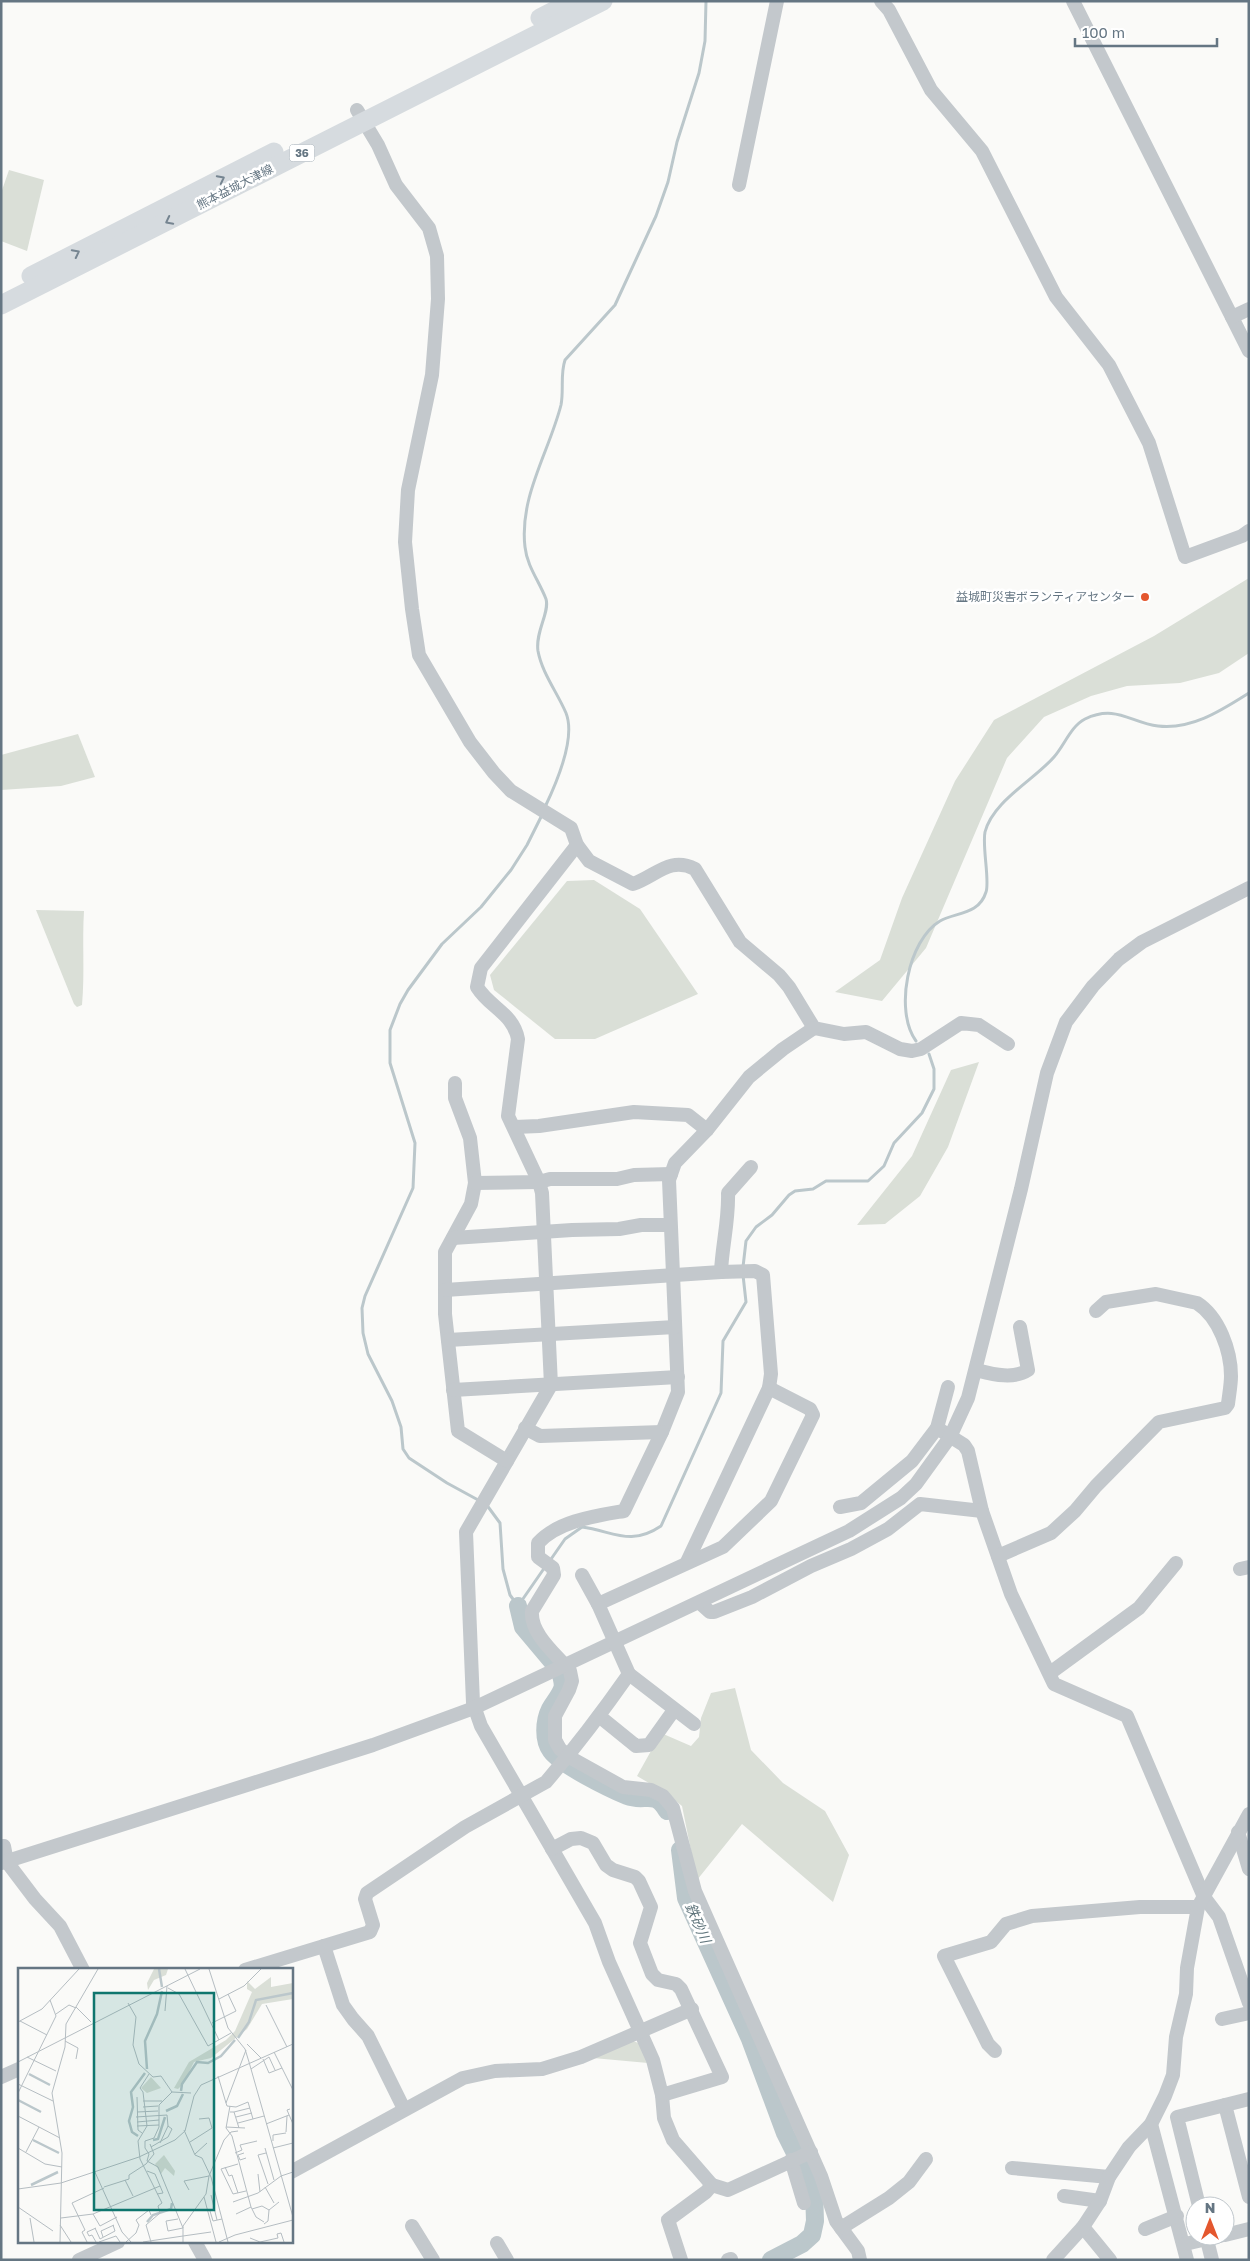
<svg xmlns="http://www.w3.org/2000/svg" width="1250" height="2261" font-family="'Golos Text','Noto Sans JP',sans-serif">
<rect width="100%" height="100%" fill="#fafaf8"/>
<!-- green -->
<g fill="#dadfd7">
<path d="M9 170 44 180 27 251 1 241V193Z"/>
<path d="M1249 578V653L1219 673 1180 683 1127 686 1091 696 1044 717 1007 758 926 948 882 1001 835 992 880 960 902 898 955 781 994 720 1154 636Z"/>
<path d="M78 734 95 777 61 786 1 790V755Z"/>
<path d="M594 880 640 909 698 994 595 1039H555L494 990 490 975 567 881Z"/>
<path d="M36 910 84 911C82 942 85 973 82 1005L77 1007 74 1004Z"/>
<path d="M979 1062 948 1147 920 1196 885 1224 857 1225 912 1156 951 1070Z"/>
<path d="M735 1688 751 1750 783 1783 825 1811 849 1855 833 1902 742 1824 697 1880 682 1806 666 1793 637 1776 661 1733 691 1746 699 1737 701 1718 711 1693Z"/>
<path d="M633 2041 641 2044 648 2063 593 2058Z"/>
</g>
<g fill="none" stroke-linecap="round" stroke-linejoin="round">
<!-- stream -->
<g stroke="#bbc7cb" stroke-width="3">
<path d="M545 807C556 784 576 738 566 713 557 692 542 673 538 651 535 632 550 612 546 599 539 581 527 566 525 547 519 497 549 452 561 405 564 390 560 375 565 360L615 305 656 216 668 182 677 142 699 73 705 41 706 1"/>
<path d="M916 1041C894 1011 908 940 940 921 956 912 979 915 986 892 990 881 982 847 985 832 993 801 1034 780 1054 757 1064 746 1071 726 1085 719 1116 704 1131 723 1158 726 1192 730 1222 710 1249 693"/>
<path d="M743 1267 746 1241 756 1227 772 1215 789 1195 795 1191 813 1189 826 1181H868L884 1166 894 1143 922 1113 934 1089V1069L929 1054"/>
<path d="M480 1501 447 1483 409 1458 403 1449 401 1427 392 1401 368 1354 363 1333 362 1308 365 1296 413 1188 415 1143 390 1063V1030L400 1004 408 990 442 944 481 907 511 870 527 845 542 815"/>
<path d="M486 1504 500 1523 503 1569 510 1595 518 1606 545 1567"/>
<path d="M549 1562 565 1539 582 1527C613 1531 630 1547 661 1526L721 1393 723 1341 746 1302 743 1275"/>
</g>
<!-- river -->
<g stroke="#bbc7cb" stroke-width="18">
<path d="M518 1606 523 1627 560 1671C561 1676 564 1684 562 1689 559 1697 553 1703 550 1709 544 1721 543 1740 551 1751 561 1765 610 1789 627 1796 645 1803 655 1789 667 1811"/>
<path d="M680 1850 686 1898 750 2039 785 2133 814 2191 815 2221 812 2235 802 2244 771 2260"/>
</g>
<!-- minor -->
<g stroke="#c3c8cc" stroke-width="14">
<path d="M881 1 889 10 931 90 982 151 1056 297 1109 365 1149 443 1185 557 1242 536 1249 531"/>
<path d="M1073 1 1249 351"/>
<path d="M357 110 378 145 396 185 429 228 437 256 438 299 432 375 408 490 405 542 412 609 419 655 470 742 494 773 511 791 571 828 577 845 589 861 633 884C656 876 670 856 695 869L740 942 779 975 789 987 814 1028 844 1034 866 1032 900 1049 912 1051 921 1049 961 1023 979 1025 1008 1044"/>
<path d="M739 185 777 1"/>
<path d="M1232 317 1249 309"/>
<path d="M577 845 481 968 477 987C490 1008 513 1013 518 1039L508 1116 539 1182 542 1193 551 1385 466 1532 473 1703 481 1726 595 1923 609 1962 653 2060 662 2095 664 2118 673 2140 712 2185 706 2192 668 2220 681 2260"/>
<path d="M814 1028 783 1049 749 1077 707 1130 675 1163 669 1180 678 1392 662 1432 624 1511C595 1516 558 1521 538 1543V1557L553 1568 554 1575 532 1611C530 1634 556 1654 570 1671L572 1681 569 1690 555 1716V1740L560 1749 571 1758 623 1787 651 1790 663 1796 673 1808 695 1891 821 2176 836 2221 858 2251 860 2260"/>
<path d="M455 1083V1098L470 1138 475 1183 471 1204 445 1252V1314L458 1431 507 1461"/>
<path d="M515 1127 539 1126 634 1112 688 1115 707 1130"/>
<path d="M475 1183 539 1182 550 1179H617L634 1175 671 1174"/>
<path d="M453 1238 572 1230 619 1229 641 1225H669"/>
<path d="M721 1272C722 1246 729 1220 728 1193L751 1167"/>
<path d="M445 1290 721 1272 755 1271 763 1275 771 1374 769 1388 687 1562"/>
<path d="M448 1340 675 1327"/>
<path d="M976 1370C992 1374 1013 1380 1028 1370L1020 1327"/>
<path d="M453 1390 678 1377"/>
<path d="M525 1428 540 1436 662 1432"/>
<path d="M937 1428 964 1445 968 1451 982 1511 1011 1594 1054 1684 1127 1716 1204 1897 1219 1917 1249 2003"/>
<path d="M840 1507 861 1503 912 1461 937 1428 948 1387"/>
<path d="M998 1556 1051 1533 1075 1511 1096 1486 1159 1422 1225 1408 1228 1404C1229 1395 1231 1385 1231 1376 1231 1351 1219 1317 1197 1303L1156 1294 1106 1302 1096 1311"/>
<path d="M1240 1569 1249 1567"/>
<path d="M700 1603 710 1612H714L752 1597 811 1566 851 1549 888 1529 920 1504 982 1511"/>
<path d="M598 1604 723 1547 771 1501 813 1415 810 1409 769 1388"/>
<path d="M1050 1673 1139 1608 1176 1563"/>
<path d="M629 1674 694 1724"/>
<path d="M599 1716 636 1746 649 1745 674 1710"/>
<path d="M1238 1832 1249 1869"/>
<path d="M4 1846 7 1862 35 1899 60 1926 83 1970"/>
<path d="M552 1849 571 1839 581 1838 593 1843 606 1865 613 1870 635 1877 639 1881 651 1907 640 1943 652 1974 658 1980 676 1984 681 1989 722 2077 662 2095"/>
<path d="M1 1863 373 1745 474 1708 849 1531 901 1498 916 1484 950 1437 968 1398 1021 1189 1047 1073 1066 1022 1093 986 1119 959 1142 942 1249 888"/>
<path d="M324 1946 343 2005 353 2019 368 2036 404 2109"/>
<path d="M245 1970 370 1932 373 1925 365 1899 367 1893 465 1827 546 1782C575 1748 603 1711 629 1674L598 1604 582 1575"/>
<path d="M1222 2019 1249 2013"/>
<path d="M995 2051 988 2044 944 1956 991 1942 1006 1924 1032 1916 1140 1907H1198"/>
<path d="M1 2077 19 2069"/>
<path d="M1225 2105 1249 2197"/>
<path d="M1151 2124 1187 2260"/>
<path d="M791 2160 804 2203"/>
<path d="M1012 2168 1109 2177"/>
<path d="M291 2172 463 2078 495 2071 542 2069 581 2057 692 2009"/>
<path d="M712 2185 728 2190 811 2152"/>
<path d="M1064 2196 1100 2201"/>
<path d="M1199 2206 1177 2117 1249 2099"/>
<path d="M412 2226 433 2260"/>
<path d="M1083 2227 1110 2260"/>
<path d="M841 2228 889 2198 909 2182 926 2159"/>
<path d="M1145 2229 1177 2216"/>
<path d="M1225 2235 1249 2229"/>
<path d="M1206 2236 1212 2260"/>
<path d="M195 2242 205 2260"/>
<path d="M497 2243 507 2260"/>
<path d="M1185 2244 1220 2236"/>
<path d="M79 2260 118 2242"/>
<path d="M728 2260 731 2259"/>
<path d="M1053 2260 1083 2227 1100 2201 1109 2177 1129 2147 1151 2124 1165 2096 1173 2075 1176 2037 1186 1994 1187 1968 1198 1907 1249 1814"/>
</g>
<!-- major -->
<g stroke="#d6dbdf" stroke-width="19">
<path d="M540 18 573 1"/>
<path d="M31 276 274 152"/>
<path d="M1 305 603 1"/>
</g>
</g>
<!-- one-way arrows -->
<defs><path id="oneway-chevron" d="M-2-3.5L2.5 0L-2 3.5" fill="none" stroke-width="1.6" stroke-linecap="round" stroke-linejoin="round" transform="scale(1.25)"/></defs>
<g stroke="#768591">
<use href="#oneway-chevron" transform="translate(221 179) rotate(-27)"/>
<use href="#oneway-chevron" transform="translate(169 221) rotate(153)"/>
<use href="#oneway-chevron" transform="translate(76 253) rotate(-27)"/>
</g>
<!-- markers -->
<circle fill="#e4572e" stroke="#fff" stroke-width="2" cx="1145" cy="597" r="5"/>
<g text-anchor="middle" stroke-width="5" stroke-linejoin="round" paint-order="stroke">
<!-- shield labels -->
<rect fill="#fff" stroke="#939fa8" stroke-width="1" x="289.5" y="144.5" width="25" height="17" rx="4"/>
<g font-size="11" font-weight="bold" fill="#657683">
<text x="302" y="157">36</text>
</g>
<!-- street labels -->
<g font-size="12" fill="#657683" stroke="#fff">
<text transform="translate(235 187) rotate(-27)" y="4">熊本益城大津線</text>
</g>
<!-- poi labels -->
<g font-size="12" fill="#657683" stroke="#fff" text-anchor="end">
<text x="1135" y="601">益城町災害ボランティアセンター</text>
</g>
<!-- water labels -->
<g font-size="14" font-style="italic" fill="#60757c" stroke="#fff">
<text transform="translate(698 1923) rotate(66)" y="5">鉄砂川</text>
</g>
</g>
<!-- overview -->
<g transform="translate(18 1968)">
<rect width="275" height="275" fill="#fafaf8"/>
<path d="M136 1H150L148 7 136 12 130 22 129 15ZM253 9V19L275 15V31L244 36 229 61 193 90 176 94 165 116 160 121 156 120 171 94 208 72 217 63 234 24 229 21V13L237 21ZM133 109 143 120 129 125 123 120ZM146 187 157 203 156 208 147 200 143 206 137 196Z" fill="#dadfd7"/>
<path fill="none" stroke="#bbc7cb" stroke-width="2.5" d="M141 1 144 19M220 70 231 54 238 32 275 25M129 101 127 73 139 46 144 23M11 106 32 117M163 123 164 116 179 94 190 95 203 88 217 72M0 132 23 144M148 143 159 138 165 126M120 168 114 164 111 153 115 139 113 124 127 105M15 172 41 185M135 172 140 171 147 149M13 217 40 204M129 254 135 247 153 241 154 235"/>
<path fill="none" stroke="#b5bdc2" stroke-width="1" d="M167 1 201 72M191 1 210 60 227 81 231 94M150 20 161 26 190 78 213 65M201 31 226 18 243 1M110 35 118 49 115 77 121 96 135 109 143 108 154 124 173 125M248 37 269 79M58 39 73 54M147 43 149 18M38 46 51 37 58 40M2 53 29 67M0 54 24 41 61 1M194 55 218 43 210 26M47 73 60 80 58 91M229 76 243 90M228 82 208 135 209 138 218 139 230 134 235 151M256 84 264 100M9 89 38 103M245 91 251 105 264 100 275 122M0 94 182 1M231 94 275 249M233 101 251 89 257 102M131 106 122 120 125 124 129 158 120 173 122 191 144 235 140 238 142 245 128 257 133 274M200 108 208 135M0 116 35 133M154 124 141 137V159L136 170 127 173V180L131 186 129 193 140 199 165 260M0 125 38 48 32 32M119 129 120 162 124 165M125 133H144M212 138 208 160 214 168 233 239 238 249 246 254M125 139 140 138M272 141 269 142 275 156M119 144 140 143M212 144H216L221 160M216 144 232 140M0 148 42 170M118 149 149 147 150 158 142 175M218 149 234 145M119 154 141 152M220 155 246 148M248 156 271 147M119 158 141 157M208 159 227 160M166 162 177 187 184 190 193 209 210 274M268 164 269 148M255 173V167L268 165M172 174 194 160 191 150 181 151M133 179 150 169 154 161 150 158M0 180 27 196 44 199M247 180 256 212M255 180 275 175M8 184 21 159M217 185 224 182 222 177 239 173M226 185 220 187 222 192 228 190M248 185 240 187 250 216M177 186 189 175M220 196 203 201 215 226 228 223M207 199 211 208 214 207 220 225M76 202 104 264 113 274M129 203 137 206 145 225 139 226M240 206 242 224M107 212 115 228M86 219 111 211V207L128 196 136 186 132 176M247 219 256 235M0 221 43 215 121 189 157 172 167 163 176 128 183 117 275 76M171 222 166 213 191 208M193 227 199 252M186 229 198 274M215 234 240 225 263 208 275 204M0 239 35 263M234 241 244 238 251 242M192 243 195 253 204 251M75 246 82 258 99 249M218 246 233 239M12 250 16 274M43 250 75 246 142 218M160 251 148 253 150 263 165 260M246 256 250 253 251 242 261 234M42 257 53 274M77 260 82 271 97 263 95 257M78 260 69 264 71 268 74 267 78 274M165 268 193 264M85 269 83 263 96 257M232 270 242 274 260 270 259 266 263 265 266 274M42 274 44 185 34 125 47 79 48 56 80 1M69 274 64 264 67 262 54 235 86 220M81 274 98 268 102 274M108 274 118 265 121 257 118 252 131 242 133 247M125 274 165 268M165 274V258L188 226 191 208 206 172 213 164 220 163M201 274 217 267 275 252"/>
<path fill="#0f766e" fill-opacity="0.15" stroke="#0f766e" stroke-width="2.5" d="M76 25H196V242H76Z"/>
<rect width="275" height="275" fill="none" stroke="#657683" stroke-width="2.5"/>
</g>
<!-- border -->
<rect width="1250" height="2261" fill="none" stroke="#657683" stroke-width="5"/>
<!-- north arrow -->
<g transform="translate(1210 2221)"><circle r="24" fill="#ffffff" stroke="#c1c8cd"/>
<path d="M0-4L9 19L0 12L-9 19Z" fill="#e4572e"/>
<text y="-8" font-size="14" font-weight="bold" text-anchor="middle" fill="#657683">N</text>
</g>
<!-- scale -->
<path d="M1075 38v8h142v-8" fill="none" stroke="#657683" stroke-width="2.5"/>
<text x="1082" y="38" font-size="15" fill="#657683" stroke="#ffffff" stroke-width="4" paint-order="stroke">100 m</text>
</svg>
